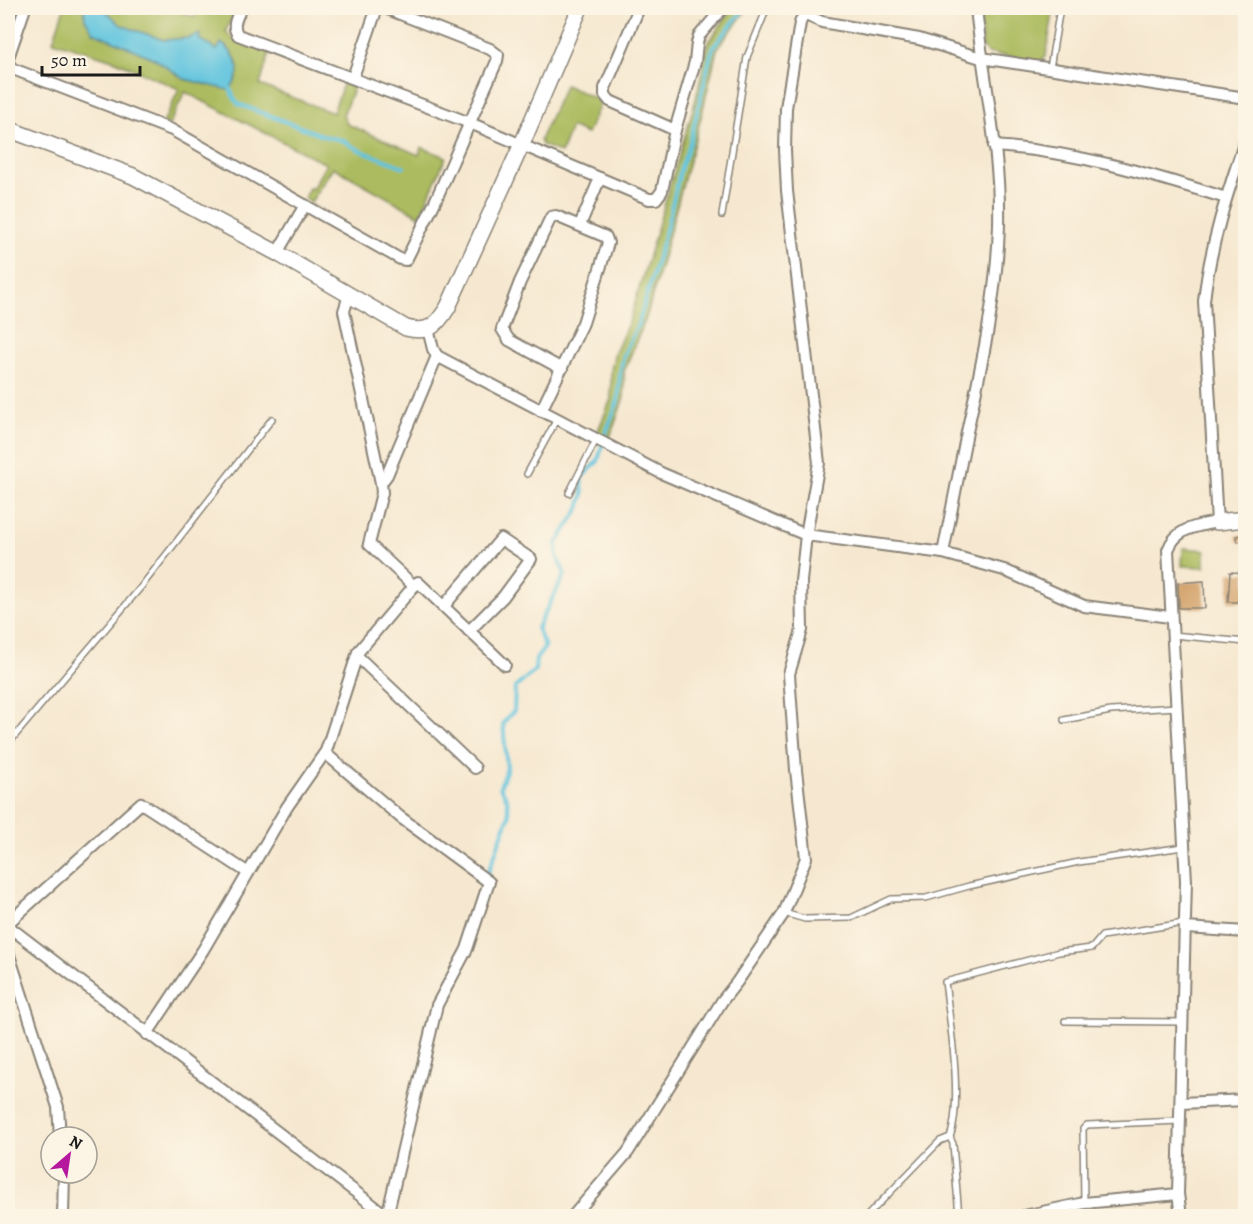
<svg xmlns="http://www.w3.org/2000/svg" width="1253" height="1224" font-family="Alegreya,serif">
<rect width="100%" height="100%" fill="#fcf5e5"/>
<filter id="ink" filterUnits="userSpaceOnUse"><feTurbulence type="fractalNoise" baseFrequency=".0167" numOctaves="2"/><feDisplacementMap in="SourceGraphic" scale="12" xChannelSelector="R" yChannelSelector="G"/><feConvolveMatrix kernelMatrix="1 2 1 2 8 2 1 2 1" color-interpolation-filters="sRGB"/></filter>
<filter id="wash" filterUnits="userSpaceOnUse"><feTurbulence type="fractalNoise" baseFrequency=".008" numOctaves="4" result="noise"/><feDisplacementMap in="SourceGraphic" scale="24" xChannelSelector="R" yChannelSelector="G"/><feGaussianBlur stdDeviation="1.35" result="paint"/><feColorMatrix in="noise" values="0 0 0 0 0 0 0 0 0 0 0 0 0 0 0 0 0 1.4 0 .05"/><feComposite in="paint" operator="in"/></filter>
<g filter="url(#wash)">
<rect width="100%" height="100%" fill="#f6e8d0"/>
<!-- green -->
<g fill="#acbb5e" stroke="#646c3d" stroke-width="1.5">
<path d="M64 8H167L195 17 199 8H236L226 31 232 38 270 51 260 85 333 113 344 81 354 86 343 115 347 124 419 155 421 147 446 157 420 216 333 167 311 202 304 198 309 188 312 189 326 164 185 92 169 125 163 123 179 89 116 61 53 41Z"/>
<path d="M733 8H748L717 49 702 113 658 275 646 318 624 371V397L609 440 597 433 611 399V371L614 355 630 319 696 99 707 48 709 41Z"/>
<path d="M980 8H1054L1046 55 1041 62 987 53 982 46Z"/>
<path d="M565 85 595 98 600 104 587 134 571 127 561 153 542 145 540 140Z"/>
<path d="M1183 548 1205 550V567L1182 566Z"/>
</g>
<!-- water -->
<path fill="#60c4de" stroke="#3e707d" stroke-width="1.5" d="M84 8H103L121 25 164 40 188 38 201 34 199 39 217 50 221 43C238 54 245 75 228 90L184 79 155 59 93 32 85 19Z"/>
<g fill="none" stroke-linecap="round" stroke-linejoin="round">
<!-- stream -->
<g stroke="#60c4de" stroke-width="4">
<path d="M230 88 233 96 238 104 327 137 342 140 359 150 404 167"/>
<path d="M486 878 509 816 507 799 500 787 507 768 503 723 514 711 515 688 535 670 536 659 545 647 537 628 565 574 557 557V543L579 509 583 495 581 478 598 461 605 435 618 401 620 373 624 354 639 322 667 226 681 167 689 146 711 54 714 46 745 8"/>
</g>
</g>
<g id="blocks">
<!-- building -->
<g fill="#d3a26b">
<path d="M1246 534V541L1238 542 1236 536Z"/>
<path d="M1230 572 1246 573V602H1228Z"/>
<path d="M1204 581 1205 608H1179L1178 583Z"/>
</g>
</g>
</g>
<g filter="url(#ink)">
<use href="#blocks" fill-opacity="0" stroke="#898276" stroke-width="1.5"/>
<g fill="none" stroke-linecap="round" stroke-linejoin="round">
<defs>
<g id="lane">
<path d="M1050 68 1060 8"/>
<path d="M722 215 747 57 767 8"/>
<path d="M527 474 557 419"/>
<path d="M569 493 596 440"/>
<path d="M1173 635 1246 642"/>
<path d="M1064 720 1111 711 1177 707"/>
<path d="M8 744 141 587 272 419"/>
<path d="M784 913 805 919 851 918 891 899 926 898 969 886 1079 862 1183 847"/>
<path d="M1065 1021 1183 1022"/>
<path d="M950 1137 953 1144 959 1216"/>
<path d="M1084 1202 1083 1129 1087 1125 1180 1121"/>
<path d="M867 1216 940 1141 950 1137C963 1102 950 1021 945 982L1059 952 1092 948 1102 936 1184 923"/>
</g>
<g id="street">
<path d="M25 8 8 58V64L13 69 172 130 400 259 406 260 434 204 497 61 498 55 490 49 385 8"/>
<path d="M241 8C237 17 231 26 238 35L470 123 649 199H656L662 191 675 130 695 62 697 43 699 36 723 8"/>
<path d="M639 8 605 88V95L610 101 675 130"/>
<path d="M800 8 804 14 822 22 919 39 981 58 1246 98"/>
<path d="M804 14 800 23 786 108 785 150 787 191 819 463 806 535 943 553 1004 570 1084 606 1170 617"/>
<path d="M353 77 377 8"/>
<path d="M994 146C1074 151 1150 174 1226 198"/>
<path d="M580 225 600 178"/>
<path d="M277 253 305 205"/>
<path d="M428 329 433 349 437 356 661 473 806 535 801 581 802 630 789 674 796 770 806 858 784 913 737 982 722 1001 628 1152 573 1216"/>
<path d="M541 411 583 323 608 243 606 237 556 216 551 217 520 282 502 329 509 340 562 369"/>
<path d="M381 483 387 475 437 356"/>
<path d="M943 553C951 512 959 472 967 432 982 364 997 295 999 225 1001 153 983 79 976 8"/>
<path d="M414 586 418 582 505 665"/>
<path d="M443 607 501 539 531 559 503 597 469 631"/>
<path d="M357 656 475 768"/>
<path d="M325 753 400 817 489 882 467 949 437 1005 387 1216"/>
<path d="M8 923 141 803 247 872"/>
<path d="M8 926 387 1216"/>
<path d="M1186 928 1246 932"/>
<path d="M8 952 58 1107 60 1137"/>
<path d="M147 1034 203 950 287 807 326 751 358 652 414 586 369 544 382 493 381 483 344 311 349 295"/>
<path d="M1181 1103 1246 1100"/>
<path d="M63 1216 64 1173"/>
<path d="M1024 1216 1084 1203 1178 1194"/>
<path d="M1181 1216 1178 1194 1186 881 1168 550C1176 528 1197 526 1217 522L1204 301C1210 245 1228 191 1246 138"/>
</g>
<g id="secondary">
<path d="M8 129 133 176 277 253 406 328C429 334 437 325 448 307L522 144 580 8"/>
<path d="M1217 522 1246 519"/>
</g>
</defs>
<!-- lane casing -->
<use href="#lane" stroke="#898276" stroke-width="8"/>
<!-- street casing -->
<use href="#street" stroke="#898276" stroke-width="14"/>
<!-- secondary casing -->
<use href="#secondary" stroke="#898276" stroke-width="18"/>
<!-- lane -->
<use href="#lane" stroke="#fff" stroke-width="5"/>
<!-- street -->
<use href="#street" stroke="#fff" stroke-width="10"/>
<!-- secondary -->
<use href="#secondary" stroke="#fff" stroke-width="15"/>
</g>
</g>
<!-- margin -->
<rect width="1253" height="1224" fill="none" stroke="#fcf5e5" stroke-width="30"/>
<!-- north arrow -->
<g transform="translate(69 1155) rotate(29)"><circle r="28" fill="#fcf5e5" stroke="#a29e95" stroke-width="1.5"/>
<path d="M0-4.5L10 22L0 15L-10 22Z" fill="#b5179e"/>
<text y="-9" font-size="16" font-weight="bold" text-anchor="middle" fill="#1c1c1c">N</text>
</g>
<!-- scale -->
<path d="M42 66v9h98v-9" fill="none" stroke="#1c1c1c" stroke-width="3"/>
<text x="51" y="66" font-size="18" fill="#1c1c1c" stroke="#fcf5e5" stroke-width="4.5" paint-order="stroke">50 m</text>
</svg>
